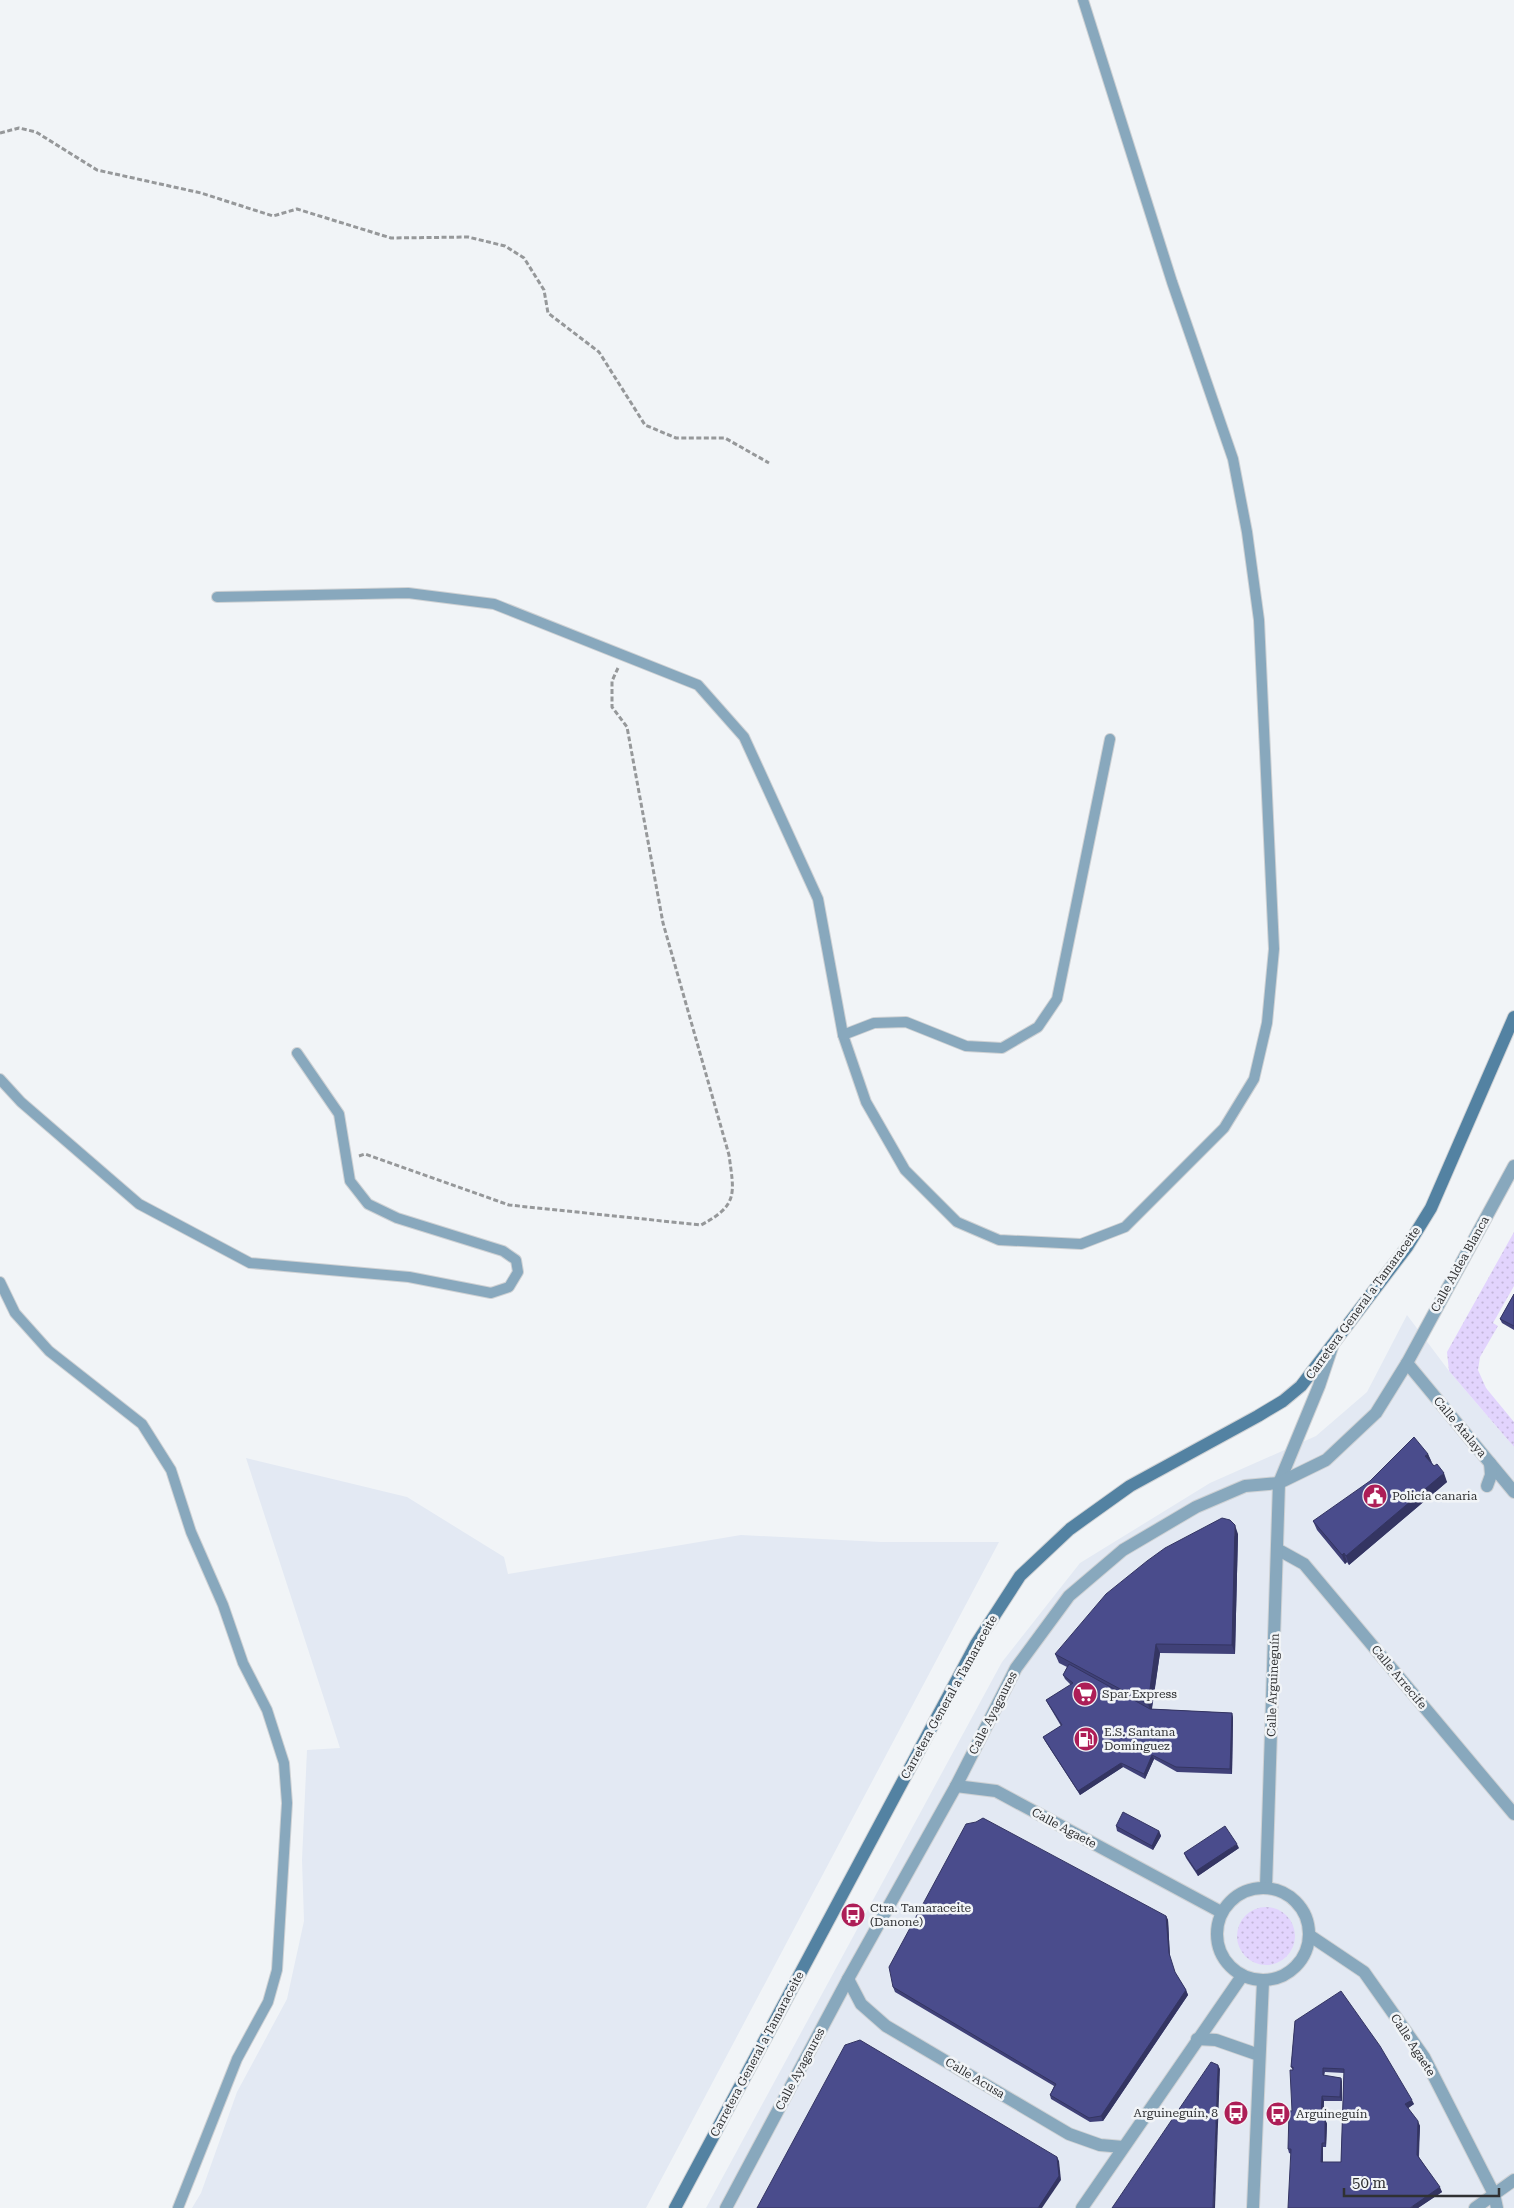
<svg xmlns="http://www.w3.org/2000/svg" width="1514" height="2208" font-family="'Roboto Serif',serif">
<defs>
<pattern id="grass-dots" width="8" height="8" patternUnits="userSpaceOnUse" patternTransform="scale(1.25)"><rect width="8" height="8" fill="#e2d4fd"/><path d="M2 2h.1M6 6h.1" fill="none" stroke="#c2b6d9" stroke-width="1.8" stroke-linecap="round"/></pattern>
</defs>
<rect width="100%" height="100%" fill="#f1f4f7"/>
<!-- built -->
<g fill="#e3e9f3">
<path d="M1407 1315 1449 1371 1514 1447V2208H706L1002 1662 1080 1563 1210 1483 1316 1436 1367 1392Z"/>
<path d="M246 1458 407 1497 504 1557 508 1574 741 1535 881 1542H999L646 2208H192L201 2193 237 2092 287 1999 304 1921 302 1860 307 1750 340 1748Z"/>
</g>
<!-- grass -->
<g fill="url(#grass-dots)">
<path d="M1514 1232V1286L1493 1323 1498 1326 1480 1357 1478 1370 1486 1388 1514 1422V1447L1449 1371 1447 1352Z"/>
<circle cx="1266" cy="1936" r="29"/>
</g>
<g fill="none" stroke-linecap="round" stroke-linejoin="round">
<defs>
<g id="lane">
<path d="M217 597 408 593 494 604 698 685 744 737 818 899 843 1035 866 1102 905 1170 957 1222 999 1240 1081 1244 1125 1227 1224 1128 1254 1079 1267 1023 1274 949 1259 620 1247 532 1233 459 1172 282 1083 0"/>
<path d="M843 1035 874 1023 906 1022 966 1046 1002 1048 1038 1027 1057 999 1110 739"/>
<path d="M0 1079 21 1102 139 1204 250 1263 409 1277 491 1293 509 1287 518 1272 516 1260 503 1251 397 1218 368 1204 350 1181 339 1114 297 1053"/>
<path d="M0 1282 15 1313 49 1351 142 1424 171 1470 191 1532 223 1605 243 1663 267 1710 284 1763 287 1803 277 1970 268 2002 237 2059 178 2208"/>
</g>
<g id="street">
<path d="M1407 1363 1514 1492"/>
<path d="M1487 1486 1491 1475 1490 1463"/>
<path d="M1277 1549 1304 1564 1514 1814"/>
<path d="M956 1786 996 1791 1221 1912"/>
<path d="M1266 1887 1279 1483 1319 1386 1332 1347"/>
<circle cx="1263" cy="1934" r="46"/>
<path d="M1309 1935 1364 1972 1424 2057 1494 2194 1497 2208"/>
<path d="M848 1979 861 2004 886 2026 1069 2134 1100 2145 1123 2147"/>
<path d="M1197 2039 1216 2040 1259 2055"/>
<path d="M726 2208 848 1979 956 1786 1016 1668 1069 1596 1123 1550 1196 1507 1245 1486 1279 1483 1326 1460 1376 1413 1407 1363 1514 1166"/>
<path d="M1082 2208 1242 1976"/>
<path d="M1253 2208 1263 1981"/>
<path d="M1475 2208 1514 2180"/>
</g>
<path id="secondary" d="M675 2208 976 1644 1020 1576 1070 1529 1130 1486 1258 1416 1283 1401 1301 1386 1407 1247 1431 1208 1514 1017"/>
</defs>
<!-- lane casing -->
<use href="#lane" stroke="#ced1d4" stroke-width="12"/>
<!-- street casing -->
<use href="#street" stroke="#ced1d4" stroke-width="14"/>
<!-- secondary casing -->
<use href="#secondary" stroke="#ced1d4" stroke-width="14"/>
<!-- path -->
<g stroke="#96989a" stroke-width="3" stroke-dasharray="5 2.5" stroke-linecap="butt">
<path d="M0 133 19 128 36 132 97 170 201 193 273 216 297 209 391 238 468 237 505 246 524 258 544 290 548 313 599 352 645 425 676 438H725L769 463"/>
<path d="M359 1156 365 1154 509 1205 701 1225C739 1205 734 1193 729 1155L663 923 627 727 612 707V681L618 668"/>
</g>
<!-- lane -->
<use href="#lane" stroke="#88a8bd" stroke-width="10"/>
<!-- street -->
<use href="#street" stroke="#88a8bd" stroke-width="12"/>
<!-- secondary -->
<use href="#secondary" stroke="#5382a2" stroke-width="12"/>
</g>
<!-- wall -->
<g fill="#404178" fill-rule="evenodd">
<path d="M1514 1294V1330L1502 1323 1500 1319Z"/>
<path d="M1428 1454 1432 1463 1447 1482 1349 1565 1347 1562 1345 1564 1317 1530 1313 1521Z"/>
<path d="M1238 1534 1235 1654 1160 1653 1152 1709 1232 1713 1233 1718 1232 1774 1177 1772 1154 1759 1145 1779 1123 1767 1080 1795 1045 1741 1043 1737 1061 1726 1048 1704 1046 1700 1071 1685 1065 1679 1063 1675 1067 1667 1059 1663 1055 1654Z"/>
<path d="M1116 1826 1159 1831 1161 1836 1153 1850 1117 1831Z"/>
<path d="M1239 1848 1198 1876 1186 1858 1184 1853Z"/>
<path d="M1166 1916 1168 1920 1170 1958 1175 1973 1186 1990 1188 1995 1103 2121 1090 2122 1051 2099 1050 2095 1054 2086 895 1992 893 1987Z"/>
<path d="M1295 2021 1414 2104 1408 2108 1420 2126 1419 2157 1442 2192 1418 2208 1289 2153 1288 2149 1292 2111 1293 2070 1291 2067ZM1325 2072 1344 2073 1341 2162H1323V2147H1326L1327 2124 1325 2119H1323L1324 2101H1342V2082L1341 2078 1324 2076Z"/>
</g>
<!-- shaded-wall -->
<g fill="#343562">
<path d="M1428 1454 1432 1463 1425 1456Z"/>
<path d="M1444 1473 1447 1482 1349 1565 1346 1556Z"/>
<path d="M1235 1525 1238 1534 1235 1654 1232 1645Z"/>
<path d="M1344 1553 1347 1562 1345 1564 1342 1555Z"/>
<path d="M1156 1644 1160 1653 1151 1713 1148 1704Z"/>
<path d="M1232 1713 1233 1718 1232 1774 1230 1769Z"/>
<path d="M1152 1755 1154 1759 1145 1779 1144 1774Z"/>
<path d="M1121 1763 1123 1767 1080 1795 1078 1791Z"/>
<path d="M1159 1831 1161 1836 1153 1850 1152 1846Z"/>
<path d="M1237 1844 1239 1848 1198 1876 1196 1871Z"/>
<path d="M1166 1916 1168 1920 1170 1958 1169 1953Z"/>
<path d="M1186 1990 1188 1995 1103 2121 1101 2116Z"/>
<path d="M1218 2065 1220 2069 1215 2208H1213Z"/>
<path d="M1341 2078 1342 2082V2101L1340 2097Z"/>
<path d="M1322 2096 1324 2101 1323 2123 1321 2119Z"/>
<path d="M1412 2100 1414 2104 1407 2109 1405 2104Z"/>
<path d="M1325 2119 1327 2124 1326 2147 1325 2143Z"/>
<path d="M1418 2121 1420 2126 1418 2159 1417 2155Z"/>
<path d="M1322 2143 1323 2147V2166L1321 2162Z"/>
<path d="M1057 2157 1059 2161 1061 2180 1042 2208H1038Z"/>
<path d="M1440 2187 1442 2192 1418 2208H1410Z"/>
</g>
<!-- building -->
<g fill="#4a4c8c" stroke="#343562" fill-rule="evenodd">
<path d="M1514 1294V1326L1500 1319Z"/>
<path d="M1414 1437 1428 1454 1425 1456 1434 1466 1437 1464 1444 1473 1346 1556 1344 1553 1342 1555 1313 1521 1370 1481Z"/>
<path d="M1222 1518 1230 1520 1235 1525 1232 1645 1156 1644 1148 1704 1055 1654 1106 1594 1147 1561 1165 1548Z"/>
<path d="M1069 1664 1150 1709 1232 1713 1230 1769 1176 1767 1152 1755 1144 1774 1121 1763 1078 1791 1043 1737 1062 1725 1046 1700 1073 1683 1063 1675Z"/>
<path d="M1123 1812 1159 1831 1152 1846 1116 1826Z"/>
<path d="M983 1818 1166 1916 1169 1953 1175 1972 1186 1990 1101 2116 1089 2118 1050 2095 1056 2084 893 1987 889 1967 966 1824 976 1822Z"/>
<path d="M1225 1826 1237 1844 1196 1871 1184 1853Z"/>
<path d="M1341 1991 1380 2046 1412 2100 1405 2104 1418 2121 1417 2155 1440 2187 1410 2208H1288L1291 2149H1288L1289 2111H1292L1290 2070H1293V2067H1291L1295 2021ZM1323 2068 1344 2069 1341 2162H1321L1322 2143H1325V2119H1321L1322 2096 1340 2097 1341 2078 1323 2075Z"/>
<path d="M860 2040 1057 2157 1059 2176 1038 2208H757L845 2045Z"/>
<path d="M1211 2062 1218 2065 1213 2208H1112Z"/>
</g>
<!-- icons -->
<defs>
<symbol id="civic-disc" viewBox="-11 -11 22 22"><circle r="9.5" fill="#ad1e57" stroke="#f1f4f7"/><path d="M-.6-6.5H3V-4.5H.6V-3L4-1V1h2V6H-6V1h2V-1L-.6-3ZM-1.2 2.5V6h2.4V2.5Z" fill="#fff"/></symbol>
<symbol id="supermarket-disc" viewBox="-11 -11 22 22"><circle r="9.5" fill="#ad1e57" stroke="#f1f4f7"/><path d="M-6-5.5h2.5l.6 2H6L4.5 2H-2.5L-4.4-4H-6ZM-1.5 3.2a1.3 1.3 0 1 0 .1 0ZM3 3.2a1.3 1.3 0 1 0 .1 0Z" fill="#fff"/></symbol>
<symbol id="fuel-disc" viewBox="-11 -11 22 22"><circle r="9.5" fill="#ad1e57" stroke="#f1f4f7"/><path d="M-5.5-6h7V0h2V4h1.3V-2.5L3-4.5l.8-.8L6-3V5H2.5V1h-1V6h-7ZM-4.2-4.7v3.2H.2V-4.7Z" fill="#fff"/></symbol>
<symbol id="bus-disc" viewBox="-11 -11 22 22"><circle r="9.5" fill="#ad1e57" stroke="#f1f4f7"/><path d="M-5-6H5V4H4V6H2V4H-2V6H-4V4H-5ZM-3.5-4V0h7V-4ZM-3.5 1.2v1.5H-2V1.2ZM2 1.2v1.5H3.5V1.2Z" fill="#fff"/></symbol>
</defs>
<g fill-rule="evenodd">
<use href="#civic-disc" x="1361" y="1482" width="28" height="28"/>
<use href="#supermarket-disc" x="1071" y="1680" width="28" height="28"/>
<use href="#fuel-disc" x="1072" y="1725" width="28" height="28"/>
<use href="#bus-disc" x="839" y="1901" width="28" height="28"/>
<use href="#bus-disc" x="1222" y="2099" width="28" height="28"/>
<use href="#bus-disc" x="1264" y="2100" width="28" height="28"/>
</g>
<g text-anchor="middle" stroke-width="5" stroke-linejoin="round" paint-order="stroke">
<!-- street labels -->
<g font-size="12" fill="#303133" stroke="#f1f4f7">
<text transform="translate(1460 1264) rotate(-61)" y="4">Calle Aldea Blanca</text>
<text transform="translate(1363 1303) rotate(-54)" y="4">Carretera General a Tamaraceite</text>
<text transform="translate(1460 1427) rotate(50)" y="4">Calle Atalaya</text>
<text transform="translate(1399 1677) rotate(50)" y="4">Calle Arrecife</text>
<text transform="translate(1273 1685) rotate(-88)" y="4">Calle Arguineguín</text>
<text transform="translate(949 1697) rotate(-61)" y="4">Carretera General a Tamaraceite</text>
<text transform="translate(993 1713) rotate(-63)" y="4">Calle Ayagaures</text>
<text transform="translate(1064 1828) rotate(28)" y="4">Calle Agaete</text>
<text transform="translate(1413 2045) rotate(57)" y="4">Calle Agaete</text>
<text transform="translate(757 2054) rotate(-62)" y="4">Carretera General a Tamaraceite</text>
<text transform="translate(800 2069) rotate(-62)" y="4">Calle Ayagaures</text>
<text transform="translate(975 2078) rotate(31)" y="4">Calle Acusa</text>
</g>
<!-- poi labels -->
<g font-size="12" fill="#303133" stroke="#f1f4f7" text-anchor="start">
<text x="1392" y="1500">Policía canaria</text>
<text x="1102" y="1698">Spar Express</text>
<text x="1104" y="1736">E.S. Santana<tspan x="1104" dy="14">Domínguez</tspan></text>
<text x="870" y="1912">Ctra. Tamaraceite<tspan x="870" dy="14">(Danone)</tspan></text>
<text x="1218" y="2117" text-anchor="end">Arguineguín, 8</text>
<text x="1296" y="2118">Arguineguín</text>
</g>
</g>
<!-- scale -->
<path d="M1344 2188v8h155v-8" fill="none" stroke="#303133" stroke-width="2.5"/>
<text x="1352" y="2188" font-size="15" fill="#303133" stroke="#f1f4f7" stroke-width="4" paint-order="stroke">50 m</text>
</svg>
